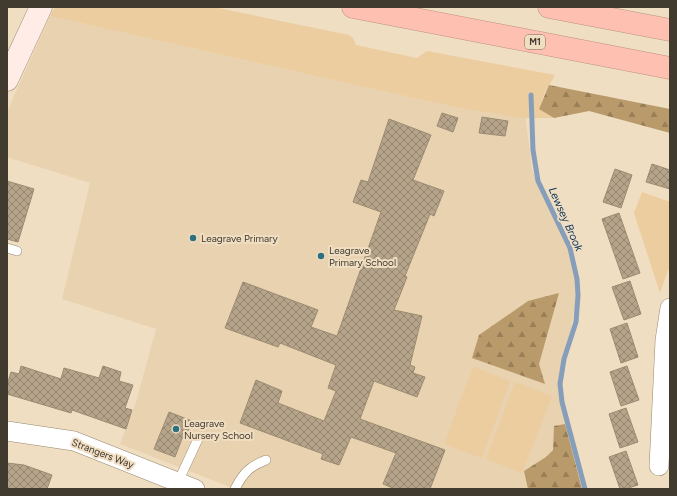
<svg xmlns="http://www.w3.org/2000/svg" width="677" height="496" font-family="Figtree,sans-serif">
<defs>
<pattern id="forest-firs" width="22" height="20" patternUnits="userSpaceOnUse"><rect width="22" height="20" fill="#b99a6b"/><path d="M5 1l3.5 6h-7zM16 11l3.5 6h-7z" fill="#987f58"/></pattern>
<pattern id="building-cross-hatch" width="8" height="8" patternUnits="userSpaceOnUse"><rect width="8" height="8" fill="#b5a38a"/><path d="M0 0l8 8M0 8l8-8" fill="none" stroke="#958671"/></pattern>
</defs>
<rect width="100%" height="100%" fill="#f0dec2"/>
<!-- built -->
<path fill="#e9d2b0" d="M50 16 373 89 455 107 527 118 526 121 532 169 543 197 566 243 574 268 576 291 575 306 570 333 562 357 558 390 561 407 582 489H235L120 444 136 402 156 329 62 299 90 183 7 157V113L14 96Z"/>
<!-- green -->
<g fill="#eccda0">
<path d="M55 7H213L349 35 353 38 356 45 417 58 427 51 555 75 544 94 539 109 554 118H522L455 107 373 89 50 16Z"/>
<path d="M642 192 670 202V265L660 293 634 213Z"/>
<path d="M473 367 510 381 482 458 444 444Z"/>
<path d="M515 382 552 396 522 473 486 459Z"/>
</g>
<!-- forest -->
<g fill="url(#forest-firs)">
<path d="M549 85 670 109V133L589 111 554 118 539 109Z"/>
<path d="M559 293 539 364 545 384 472 358 479 335 528 301Z"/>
<path d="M565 424 582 489H528L524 471 546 457 553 450 554 426Z"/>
</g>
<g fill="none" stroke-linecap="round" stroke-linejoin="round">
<!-- stream -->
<path stroke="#869eb9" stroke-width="5" d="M531 95 533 150 538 181 570 248 577 279 578 295 576 322 564 359 560 384 562 402 585 489"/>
</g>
<!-- building -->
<g fill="url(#building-cross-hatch)" stroke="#9c8b71">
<path d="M442 113 458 118 453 132 437 126Z"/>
<path d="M482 117 508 121 505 136 479 133Z"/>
<path d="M389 119 431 135 413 180 444 191 434 216 430 214 405 276 407 277 394 310 422 316 410 365 415 367 413 373 425 377 417 397 374 381 360 419 445 450 430 489H395L383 484 396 453 351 437 339 465 321 459 323 454 240 423 256 380 282 391 278 403 324 421 336 391 328 388 336 365 280 343 278 347 225 328 243 282 318 310 311 327 337 336 381 212 353 202 361 180 368 182Z"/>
<path d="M652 164 670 170V189L646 182Z"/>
<path d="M615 169 632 175 621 208 603 202Z"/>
<path d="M7 181 34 189 18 242 7 239Z"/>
<path d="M619 213 640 273 623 279 602 219Z"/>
<path d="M630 281 641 314 624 320 612 287Z"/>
<path d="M627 323 638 357 621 363 610 329Z"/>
<path d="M21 366 61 379 64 368 99 378 103 366 121 372 119 381 133 385 125 408 132 410 126 429 72 410 71 413 7 394V385L11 372 19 374Z"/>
<path d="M627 366 639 400 621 406 610 372Z"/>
<path d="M626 408 638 442 620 448 609 414Z"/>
<path d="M169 412 192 421 186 437 183 436 175 457 154 449Z"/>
<path d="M626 451 638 485 625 489H620L609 457Z"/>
<path d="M7 463 24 465 52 475 47 489H7Z"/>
</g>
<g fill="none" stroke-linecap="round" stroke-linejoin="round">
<defs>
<g id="lane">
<path d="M7 248 17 251"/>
<path d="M178 482 198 439"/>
<path d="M235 489C243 473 250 466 266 460"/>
</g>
<g id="street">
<path d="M7 431 74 441 195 489"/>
<path d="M659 466 665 340 670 308"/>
</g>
<path id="secondary" d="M7 80 41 7"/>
<g id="highway">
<path d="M353 7 670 68"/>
<path d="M549 7 670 30"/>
</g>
</defs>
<!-- lane casing -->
<use href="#lane" stroke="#98876e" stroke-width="10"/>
<!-- street casing -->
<use href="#street" stroke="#98876e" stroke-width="20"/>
<!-- secondary casing -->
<use href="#secondary" stroke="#98876e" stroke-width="23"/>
<!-- highway casing -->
<use href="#highway" stroke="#bc9183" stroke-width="23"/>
<!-- lane -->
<use href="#lane" stroke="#fff" stroke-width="9"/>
<!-- street -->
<use href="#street" stroke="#fff" stroke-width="19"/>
<!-- secondary -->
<use href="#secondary" stroke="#ffece7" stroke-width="22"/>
<!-- highway -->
<use href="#highway" stroke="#fec0b0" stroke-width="22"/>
</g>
<!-- markers -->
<g fill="#2d7181" stroke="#f0dec2" stroke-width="1.5">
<circle cx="193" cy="238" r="4"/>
<circle cx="321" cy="256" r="4"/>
<circle cx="176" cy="429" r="4"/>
</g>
<g text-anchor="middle" stroke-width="4" stroke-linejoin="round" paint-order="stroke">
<!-- shield labels -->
<rect fill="#f0dec2" stroke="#766b5b" stroke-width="1" x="525" y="35" width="20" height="14" rx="3"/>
<g font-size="9" font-weight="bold" fill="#413a2f">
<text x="535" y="45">M1</text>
</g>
<!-- poi labels -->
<g font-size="10" fill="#413a2f" stroke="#f0dec2" text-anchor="start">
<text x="201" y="242">Leagrave Primary</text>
<text x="329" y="254">Leagrave<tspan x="329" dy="12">Primary School</tspan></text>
<text x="184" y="427">Leagrave<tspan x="184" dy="12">Nursery School</tspan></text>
</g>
<!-- street labels -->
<g font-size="10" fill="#413a2f" stroke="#f0dec2">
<text transform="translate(103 453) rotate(21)" y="4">Strangers Way</text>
</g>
<!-- water labels -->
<g font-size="11" font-style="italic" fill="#0b335a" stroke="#f0dec2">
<text transform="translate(566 219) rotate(66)" y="4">Lewsey Brook</text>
</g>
</g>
<!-- border -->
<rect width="677" height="496" fill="none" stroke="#413a2f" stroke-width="16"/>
</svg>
